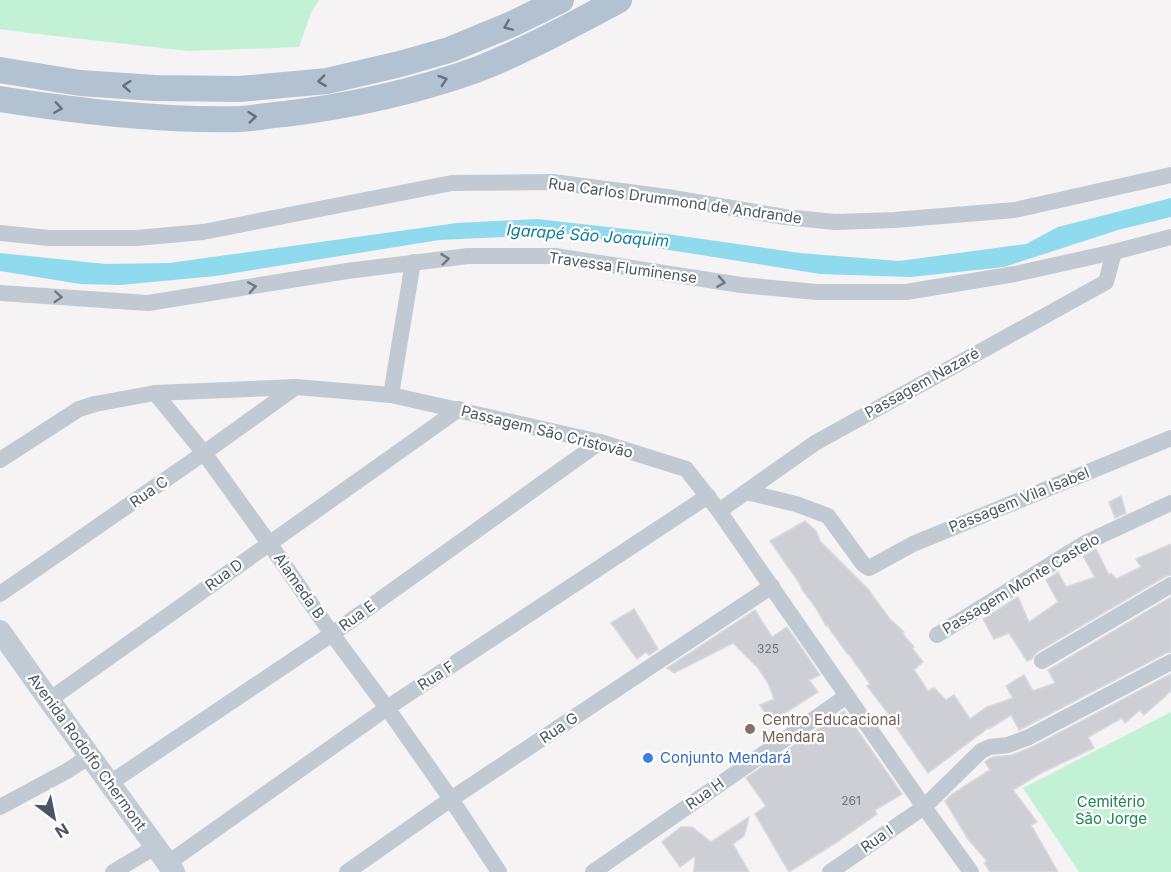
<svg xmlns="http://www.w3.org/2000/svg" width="1171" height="872" font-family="Inter,sans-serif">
<rect width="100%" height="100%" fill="#f5f3f3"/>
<!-- green -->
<g fill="#c3f1d5">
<path d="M0 0H319L311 13 299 47 189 51 29 33 0 29Z"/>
<path d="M1171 712V872H1079L1023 788Z"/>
</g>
<!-- water -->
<path fill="#90daee" d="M1171 198V217L1118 230 1004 267 911 277 820 274 569 234 439 240 216 276 120 285 80 284 0 271V253L106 264 169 263 457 223 537 219 653 232 800 253 899 261 1026 244 1058 227Z"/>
<!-- building -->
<g fill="#cdcfd5" stroke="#d7d9de" stroke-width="1.5">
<path d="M1121 496 1126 513 1115 518 1109 502Z"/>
<path d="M805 521 816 531 820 541 868 589 889 618 904 632 902 633 914 647 912 648 923 662 914 670 928 691 934 688 946 700 954 695 970 719 987 707 1013 698 1006 686 1024 675 1033 691 1055 683 1048 670 1171 597V652L1166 653 1025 727 1019 730 1011 715 989 729 988 728 928 773 898 730 888 713 867 686 870 684 851 657 846 652 827 625 826 626 816 608 801 588 802 587 770 541Z"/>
<path d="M1171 544V575L1166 576 1037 652 1032 659 1027 661 1009 633 994 639 983 619 1018 597 1029 622 1058 602 1046 580 1058 572 1066 587 1095 577 1083 556 1096 549 1109 575 1111 573 1116 579 1141 567 1136 559Z"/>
<path d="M634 609 658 649 649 655 646 652 637 659 611 623Z"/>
<path d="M755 610 772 637 787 627 820 675 809 680 818 692 771 722 760 705 774 699 768 683 758 668 733 643 674 673 667 668Z"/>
<path d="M1171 674V691L1144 715 1140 710 1125 723 1122 718 1088 737 1094 748 1041 773 1013 790 1037 822 1031 825 1058 872H990L984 863 987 861 968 839 945 801 952 794 990 770 985 762 987 760 993 757 1012 755 1034 746Z"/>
<path d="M844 711 902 794 875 810 877 814 834 844 789 872 755 814 766 806 746 778Z"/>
<path d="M749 817 744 836 733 844 749 872H694L695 856 680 867 662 842 681 827H692L711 842Z"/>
</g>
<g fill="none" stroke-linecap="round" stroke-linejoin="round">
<!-- street -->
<g stroke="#c1cad2" stroke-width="16">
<path d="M0 233 49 238H136L203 232 452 183 553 182 667 197 785 217 835 222 894 220 1015 210 1171 175"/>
<path d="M0 293 148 303 347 271 468 256H555L741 285 817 292H906L1015 274 1114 252 1171 237"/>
<path d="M155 393 204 453 269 543 332 634 387 708 451 799 499 872"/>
<path d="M391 395 413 262"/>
<path d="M0 460 79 409 95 404 155 393 296 387 391 395 600 442 686 469 719 511 924 807 971 872"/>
<path d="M746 492 796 504 828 516 863 564 869 568 913 544 1171 438"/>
<path d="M719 511 815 443 1106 282 1114 252"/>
<path d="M0 594 204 453 296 387"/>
<path d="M937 635 1085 543 1171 503"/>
<path d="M1042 661 1171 585"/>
<path d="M49 700 459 409"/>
<path d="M110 783 332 634 600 442"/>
<path d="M0 807 67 771 90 756"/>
<path d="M168 863 387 708 708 496"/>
<path d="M113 872 155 847"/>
<path d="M347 872 451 799 772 586"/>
<path d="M593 872 847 696"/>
<path d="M830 872 924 807 981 751 990 747 1008 745 1029 737 1171 662"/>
</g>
<!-- secondary -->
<path stroke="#c1cbd6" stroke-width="22" d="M0 631 49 700 174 872"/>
<!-- primary -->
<g stroke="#b3c2d1" stroke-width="26">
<path d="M0 70 80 83 155 88 240 89 327 81 400 64 449 50 512 24 561 0"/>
<path d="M0 99C79 111 160 121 240 119 255 118 270 115 285 114 350 106 414 92 476 70 525 51 572 25 619 0"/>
</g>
</g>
<!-- one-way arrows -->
<defs><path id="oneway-chevron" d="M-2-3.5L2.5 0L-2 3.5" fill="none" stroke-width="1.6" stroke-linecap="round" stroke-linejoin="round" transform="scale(1.5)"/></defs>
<g stroke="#64717d">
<use href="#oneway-chevron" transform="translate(508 26) rotate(157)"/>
<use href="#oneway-chevron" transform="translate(443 80) rotate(-18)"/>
<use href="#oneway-chevron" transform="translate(322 81) rotate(173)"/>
<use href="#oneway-chevron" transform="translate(127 86) rotate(-176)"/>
<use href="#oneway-chevron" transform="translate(58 108) rotate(8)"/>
<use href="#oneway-chevron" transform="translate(252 117) rotate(-6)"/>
</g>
<g stroke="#6e7983">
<use href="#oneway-chevron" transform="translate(445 259) rotate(-7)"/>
<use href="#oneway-chevron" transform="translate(721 282) rotate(9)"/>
<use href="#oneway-chevron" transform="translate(252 287) rotate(-9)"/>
<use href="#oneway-chevron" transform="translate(58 297) rotate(4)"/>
</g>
<!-- markers -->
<circle fill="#8d6e63" stroke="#fff" stroke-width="2" cx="750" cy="729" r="6"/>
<circle fill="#3f7fe0" stroke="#fff" stroke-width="2" cx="648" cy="758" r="6"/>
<g text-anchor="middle" stroke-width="4.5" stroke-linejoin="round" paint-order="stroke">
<!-- number labels -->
<g font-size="12" fill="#6b747e">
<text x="768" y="653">325</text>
<text x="851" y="805">261</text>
</g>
<!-- street labels -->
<g font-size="15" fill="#4a5661" stroke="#fff">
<text transform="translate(675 201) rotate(8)" y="5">Rua Carlos Drummond de Andrande</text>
<text transform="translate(623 268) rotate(8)" y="5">Travessa Fluminense</text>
<text transform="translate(922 383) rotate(-29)" y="5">Passagem Nazaré</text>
<text transform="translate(547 432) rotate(14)" y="5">Passagem São Cristovão</text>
<text transform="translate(149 492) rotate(-35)" y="5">Rua C</text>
<text transform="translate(1019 500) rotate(-22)" y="5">Passagem Vila Isabel</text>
<text transform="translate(224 575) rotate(-36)" y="5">Rua D</text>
<text transform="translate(1021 584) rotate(-31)" y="5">Passagem Monte Castelo</text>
<text transform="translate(299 586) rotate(55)" y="5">Alameda B</text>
<text transform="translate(357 616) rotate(-36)" y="5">Rua E</text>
<text transform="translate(436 676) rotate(-33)" y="5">Rua F</text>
<text transform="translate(559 728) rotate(-34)" y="5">Rua G</text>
<text transform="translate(87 752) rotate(54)" y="5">Avenida Rodolfo Chermont</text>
<text transform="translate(705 794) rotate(-35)" y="5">Rua H</text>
<text transform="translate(877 839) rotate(-35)" y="5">Rua I</text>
</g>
<!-- education labels -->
<g font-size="15" fill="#785e54" stroke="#fff" text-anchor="start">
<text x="762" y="725">Centro Educacional<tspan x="762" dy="17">Mendara</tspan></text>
</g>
<!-- shop labels -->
<g font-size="15" fill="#366cbe" stroke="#fff" text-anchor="start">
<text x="660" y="763">Conjunto Mendará</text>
</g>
<!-- park labels -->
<g font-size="15" fill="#17864f" stroke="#fff">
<text x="1111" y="807">Cemitério<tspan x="1111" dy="17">São Jorge</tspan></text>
</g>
<!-- water labels -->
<g font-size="16" font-style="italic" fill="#0c7c9b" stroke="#fff">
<text transform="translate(588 235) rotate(4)" y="6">Igarapé São Joaquim</text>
</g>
</g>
<!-- north arrow -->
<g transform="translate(54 818) rotate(148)" stroke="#ffffff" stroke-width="4.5" paint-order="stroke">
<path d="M0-4.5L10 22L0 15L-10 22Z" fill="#4a5661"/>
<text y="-9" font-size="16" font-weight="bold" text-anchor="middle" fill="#4a5661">N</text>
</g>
</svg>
